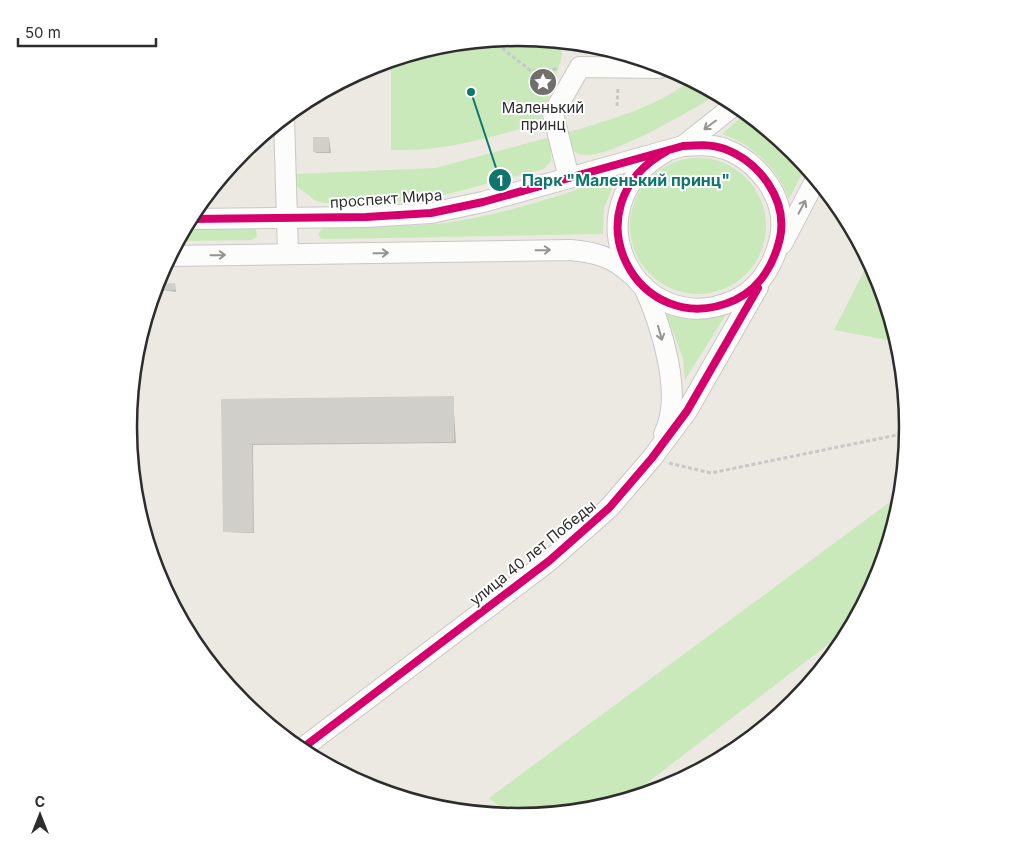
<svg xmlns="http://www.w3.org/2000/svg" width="1036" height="855" font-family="Inter,sans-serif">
<rect width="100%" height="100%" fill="#ece9e2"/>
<!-- green -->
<g fill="#c9e9ba">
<path d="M518 38 561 42 562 56 541 123C492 137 443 152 391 150V60L442 45Z"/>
<path d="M691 80 718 94C695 108 602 164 579 154 570 151 568 142 565 133 609 120 655 108 691 80Z"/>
<path d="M746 113 794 152 806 166 789 199C777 168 754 145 722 134Z"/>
<path d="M547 138 551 146V161L544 169 444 195 403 201 325 203 316 201 296 186 295 174 435 168Z"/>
<circle cx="698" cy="226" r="68"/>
<path d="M618 175 604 208 603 234 332 239H321L318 234 321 230 327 228C366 226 407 227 445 223 504 215 563 195 618 175Z"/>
<path d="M252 227 256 228 257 237 251 240 178 241 184 228Z"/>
<path d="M869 261 878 279 898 342 834 330Z"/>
<path d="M666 313 697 318 725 316 685 380 683 358Z"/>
<path d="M902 493 900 504 878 577 851 627 622 802 594 810 518 817H513L489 798Z"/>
</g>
<!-- shadow -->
<g fill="#0003">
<path d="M618 52 662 66 631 65Z"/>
<path d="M329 138 331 153H316L314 151Z"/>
<path d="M242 152 244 154V164H232Z"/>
<path d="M175 284 176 292 161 290Z"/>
<path d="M453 397 456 443 253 445 254 533 224 532 222 400Z"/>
<path d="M134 492 141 501 136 504 135 503Z"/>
<path d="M172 604 209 656 205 658 194 644Z"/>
</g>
<!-- building -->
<g fill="#d1cfc9">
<rect x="313" y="137" width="16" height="15"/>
<path d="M243 151V162L233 163 242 152Z"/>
<path d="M175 283V290L159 291V284Z"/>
<path d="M454 396V442L252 444 253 532H223L221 399Z"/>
<path d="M185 627 197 642 194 644Z"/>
</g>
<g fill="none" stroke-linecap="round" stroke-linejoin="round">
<defs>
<g id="minor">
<path d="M284 117 288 254"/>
<path d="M683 146 736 104"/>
<path d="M569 178 553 114 580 67 659 68 662 66"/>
<path d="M189 219 366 217 431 213 483 202 683 146C697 145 711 144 725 149 759 162 788 199 780 238 774 264 760 288 735 300 638 344 565 207 667 151"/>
<path d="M782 244 816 179"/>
<path d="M169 256 570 250C594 252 613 257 631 274"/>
<path d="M644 287C661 325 684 395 664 434"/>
<path d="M300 750 549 561 609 508 652 458 687 411 758 287"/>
</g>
</defs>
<!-- minor casing -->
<use href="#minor" stroke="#c9c8c7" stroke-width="22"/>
<!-- path -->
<g stroke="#c8c8c8" stroke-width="3" stroke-dasharray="4 2.5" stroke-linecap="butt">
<path d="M492 40 531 71 557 69"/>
<path d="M617 106 618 87"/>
<path d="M669 463 711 473 907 433"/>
</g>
<!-- minor -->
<use href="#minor" stroke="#fcfcfb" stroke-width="20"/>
<defs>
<g id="cycleway">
<path d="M189 219 366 217 431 213 483 202 683 146C697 145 711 144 725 149 759 162 788 199 780 238 774 264 760 288 735 300 638 344 565 207 667 151"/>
<path d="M300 750 549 561 609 508 652 458 687 411 758 288"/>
</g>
</defs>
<!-- cycleway casing -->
<use href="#cycleway" stroke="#fff" stroke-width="11"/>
<!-- cycleway -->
<use href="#cycleway" stroke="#d6006c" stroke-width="8"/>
</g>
<!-- one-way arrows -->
<defs><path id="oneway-shaft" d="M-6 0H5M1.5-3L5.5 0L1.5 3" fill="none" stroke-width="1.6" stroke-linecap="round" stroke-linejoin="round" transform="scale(1.25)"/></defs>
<g stroke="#949494">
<use href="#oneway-shaft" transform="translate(710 125) rotate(143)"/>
<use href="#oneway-shaft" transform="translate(802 207) rotate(-62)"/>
<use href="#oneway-shaft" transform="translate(543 250) rotate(-1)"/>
<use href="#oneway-shaft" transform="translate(381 253) rotate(-1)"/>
<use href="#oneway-shaft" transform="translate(218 255) rotate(-1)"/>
<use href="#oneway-shaft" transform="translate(660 333) rotate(74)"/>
</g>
<!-- icons -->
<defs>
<symbol id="sight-disc" viewBox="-11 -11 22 22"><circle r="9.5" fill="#706f6c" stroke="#fff"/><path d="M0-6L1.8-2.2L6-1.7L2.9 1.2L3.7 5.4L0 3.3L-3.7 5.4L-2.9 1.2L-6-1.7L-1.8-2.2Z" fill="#fff"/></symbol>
</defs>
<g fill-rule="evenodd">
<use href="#sight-disc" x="527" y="66" width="32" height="32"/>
</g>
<g text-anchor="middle" stroke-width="4" stroke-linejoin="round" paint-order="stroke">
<!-- poi labels -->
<g font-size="15" fill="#2d2d2d" stroke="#fff">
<text x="543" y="113">Маленький<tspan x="543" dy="17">принц</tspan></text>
</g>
<!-- street labels -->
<g font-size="15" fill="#2d2d2d" stroke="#fff">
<text transform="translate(386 199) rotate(-4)" y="5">проспект Мира</text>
<text transform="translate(533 553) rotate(-39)" y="5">улица 40 лет Победы</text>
</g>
</g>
<!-- crop -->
<path d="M0 0H1036V855H0ZM137 427a381 381 0 1 1 762 0a381 381 0 1 1-762 0Z" fill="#fff" fill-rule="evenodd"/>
<path fill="none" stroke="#2d2d2d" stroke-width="2.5" d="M137 427a381 381 0 1 1 762 0a381 381 0 1 1-762 0Z"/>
<!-- callouts -->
<path fill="none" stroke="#0f766e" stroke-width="2" d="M471 92L500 180"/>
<g fill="#0f766e" stroke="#fff" stroke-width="2">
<circle cx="471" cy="92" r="5"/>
<circle cx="500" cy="180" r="12"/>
</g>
<g font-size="15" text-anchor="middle" font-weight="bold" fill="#fff">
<text x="500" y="186">1</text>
</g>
<g font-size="16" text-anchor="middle" font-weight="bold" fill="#0f766e" stroke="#fff" stroke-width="4" stroke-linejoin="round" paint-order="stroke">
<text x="626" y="186">Парк "Маленький принц"</text>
</g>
<!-- north arrow -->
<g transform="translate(40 815)" stroke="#ffffff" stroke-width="4" paint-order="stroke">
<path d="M0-4L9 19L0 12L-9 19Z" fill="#2d2d2d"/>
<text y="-8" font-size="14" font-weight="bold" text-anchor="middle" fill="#2d2d2d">С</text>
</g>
<!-- scale -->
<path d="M18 38v8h138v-8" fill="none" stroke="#2d2d2d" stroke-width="2.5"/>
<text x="25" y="38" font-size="15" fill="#2d2d2d" stroke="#ffffff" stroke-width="4" paint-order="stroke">50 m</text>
</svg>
